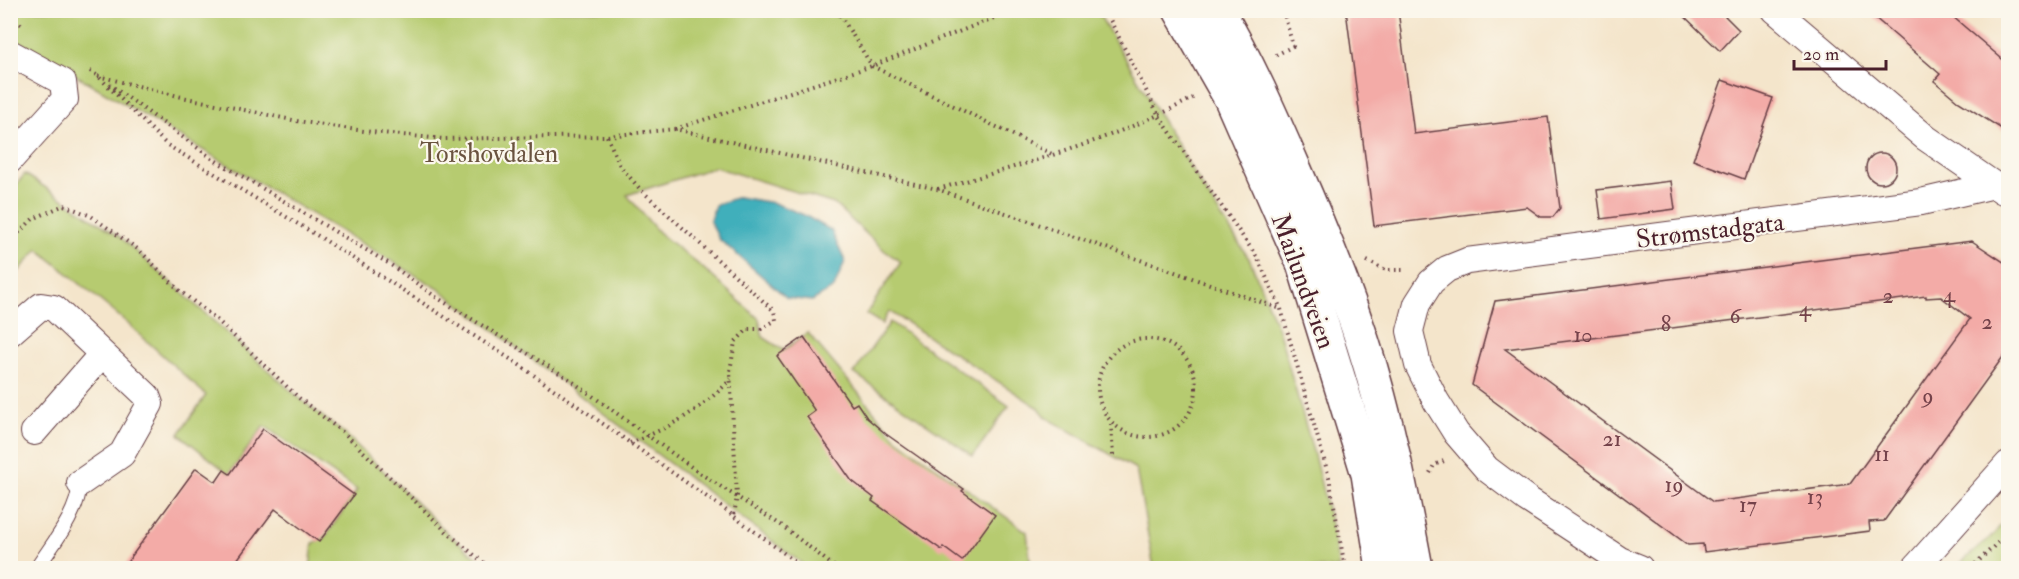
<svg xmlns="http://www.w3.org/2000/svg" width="2019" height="579" font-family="'IM FELL Double Pica',serif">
<rect width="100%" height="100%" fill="#fbf7ec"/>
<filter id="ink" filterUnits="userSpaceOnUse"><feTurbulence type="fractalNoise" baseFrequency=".0167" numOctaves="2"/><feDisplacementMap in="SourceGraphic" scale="12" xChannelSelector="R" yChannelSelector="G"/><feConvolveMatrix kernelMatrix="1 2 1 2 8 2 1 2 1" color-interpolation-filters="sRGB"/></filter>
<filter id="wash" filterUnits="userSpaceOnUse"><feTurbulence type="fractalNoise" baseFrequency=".008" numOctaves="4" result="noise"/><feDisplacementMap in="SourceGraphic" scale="24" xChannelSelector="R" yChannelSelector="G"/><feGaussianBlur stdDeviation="1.35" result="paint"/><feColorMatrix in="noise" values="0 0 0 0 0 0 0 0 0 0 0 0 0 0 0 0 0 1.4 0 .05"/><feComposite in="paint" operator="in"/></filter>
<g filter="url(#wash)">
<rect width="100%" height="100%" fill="#f4e5cb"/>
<!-- green -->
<g fill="#b6cb6f" stroke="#80754d" stroke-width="1.5">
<path d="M11 10 1097 11 1206 193 1250 260 1280 335 1313 451 1331 524 1339 568H1154L1136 469 1047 418 1039 408 889 311 882 324 866 314 901 262 885 251 834 204 715 167 627 195 658 232 704 269 759 319 763 337 783 350 808 333 897 439 1027 532 1031 568H808L439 289 11 37Z"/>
<path d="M25 174 119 236 299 398 345 434 452 537 490 568H310L313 543 324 539 357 490 264 426 229 474 179 434 206 395 125 321 38 249 11 280V191Z"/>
<path d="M890 322 1009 406 973 456 854 373Z"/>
<path d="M2008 516V568H1955L1994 534Z"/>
</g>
<!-- water -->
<path fill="#40afbb" stroke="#456773" stroke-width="1.5" d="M738 197 774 203 804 215 831 230 845 261 834 288 812 301 787 298 719 239 710 221 715 205Z"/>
<g id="blocks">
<!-- building -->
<g fill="#f3aba7" fill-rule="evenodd">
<path d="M1346 10H1398L1414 134 1548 117 1560 208 1553 217H1541L1527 207 1374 226Z"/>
<path d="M1678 10H1719L1739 30 1720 51Z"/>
<path d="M1866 10H1945L2008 64V133L1959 102 1934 81 1940 74Z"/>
<path d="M1722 80 1773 98 1744 179 1693 160Z"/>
<circle cx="1881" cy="168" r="15"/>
<path d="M1671 181 1675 209 1601 219 1597 190Z"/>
<path d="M1972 241 2008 265V350L1884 521 1869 522 1870 531 1704 552 1703 544 1688 545 1472 385 1495 301ZM1926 296V298L1941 297 1970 319 1850 484 1713 502 1505 349Z"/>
<path d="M804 337 852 406 857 403 867 418 886 434 964 489 962 491 995 515 962 561 943 547 942 550 872 501 874 498 851 480 807 417 815 411 777 356Z"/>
<path d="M263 429 354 495 319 542 275 509 231 568H123L196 468 216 482 224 470 230 474Z"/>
</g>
</g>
</g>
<g filter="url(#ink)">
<use href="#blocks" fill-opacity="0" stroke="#643d43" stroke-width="1.5"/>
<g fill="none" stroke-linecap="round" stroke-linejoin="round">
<defs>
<path id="lane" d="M37 568C53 543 78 514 80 483"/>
<g id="street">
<path d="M1775 10 1926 138 2003 191"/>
<path d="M10 53 63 82 65 99 10 160"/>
<path d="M10 333 41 306 54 308 147 396 150 404 122 454 80 483"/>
<path d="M34 432 102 354"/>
<path d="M1640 568 1620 560 1527 499 1487 469 1456 433 1436 401 1418 365 1410 331 1417 304 1431 282 1447 269 1467 261 1921 202 1994 185"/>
<path d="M1915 568 2008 464"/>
</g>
<g id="primary">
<path d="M1180 10 1231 99 1303 263 1368 474 1383 568"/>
<path d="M1217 10C1248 62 1271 115 1295 170 1320 227 1344 284 1363 343 1387 417 1402 493 1416 568"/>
</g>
</defs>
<!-- lane casing -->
<use href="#lane" stroke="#643d43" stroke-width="16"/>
<!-- street casing -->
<use href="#street" stroke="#643d43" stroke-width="28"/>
<!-- primary casing -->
<use href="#primary" stroke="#643d43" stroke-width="36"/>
<!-- path -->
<g stroke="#643d43" stroke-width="4" stroke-dasharray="1.5 4.5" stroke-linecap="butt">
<path d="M837 10 872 66 1054 155"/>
<path d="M1105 10 1159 116 1257 257 1281 309 1329 477 1345 568"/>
<path d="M10 17 24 26"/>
<path d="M1276 55 1293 46 1283 10"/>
<path d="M90 71 98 76 167 145 323 239 518 364 724 509 804 568"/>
<path d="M98 76 182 97 297 121 371 132 443 139 607 136 675 129 937 189 1281 309"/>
<path d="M109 84 213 159 388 263 436 297 569 379 701 474 781 525 836 568"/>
<path d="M675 129 872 66 1014 10"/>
<path d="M607 136 620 166 640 189 774 311 776 320 761 329H748L735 342 730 371 737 496 734 516"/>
<path d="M938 189C1025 164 1113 140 1193 98"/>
<path d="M10 241 33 219 64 205 91 216 139 250 180 291 215 318 299 398 345 434 449 534 490 568"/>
<path d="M1367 261 1386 270H1405"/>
<circle cx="1147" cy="388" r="49"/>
<path d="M1111 424 1113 456"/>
<path d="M630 443C671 427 700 411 731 379"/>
<path d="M1430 473 1434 465 1444 461"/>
<path d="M1971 568 2008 533"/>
</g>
<!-- lane -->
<use href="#lane" stroke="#fff" stroke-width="14"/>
<!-- street -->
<use href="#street" stroke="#fff" stroke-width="26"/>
<!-- primary -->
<use href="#primary" stroke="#fff" stroke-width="33"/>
</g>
</g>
<g text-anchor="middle" stroke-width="4.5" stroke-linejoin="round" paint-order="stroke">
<!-- number labels -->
<g font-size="22" fill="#74424a">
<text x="1949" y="302">4</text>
<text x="1888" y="303">2</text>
<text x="1805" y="316">4</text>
<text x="1735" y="323">6</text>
<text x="1987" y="329">2</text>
<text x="1666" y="331">8</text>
<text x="1583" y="342">10</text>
<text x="1928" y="403">9</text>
<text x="1612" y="446">21</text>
<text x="1882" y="461">11</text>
<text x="1674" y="492">19</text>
<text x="1815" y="504">13</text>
<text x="1748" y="512">17</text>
</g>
<!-- park labels -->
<g font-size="26" fill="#6a533f" stroke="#fbf7ec">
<text x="489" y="162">Torshovdalen</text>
</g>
<!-- street labels -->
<g font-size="26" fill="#4a1f2b" stroke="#fbf7ec">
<text transform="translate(1710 230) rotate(-7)" y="9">Strømstadgata</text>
<text transform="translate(1304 281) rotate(70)" y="9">Mailundveien</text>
</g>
</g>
<!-- margin -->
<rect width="2019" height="579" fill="none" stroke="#fbf7ec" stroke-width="36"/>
<!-- scale -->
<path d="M1794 60v9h92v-9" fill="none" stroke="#4a1f2b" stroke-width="3"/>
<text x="1803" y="60" font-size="18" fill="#4a1f2b" stroke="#fbf7ec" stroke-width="4.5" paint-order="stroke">20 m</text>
</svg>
